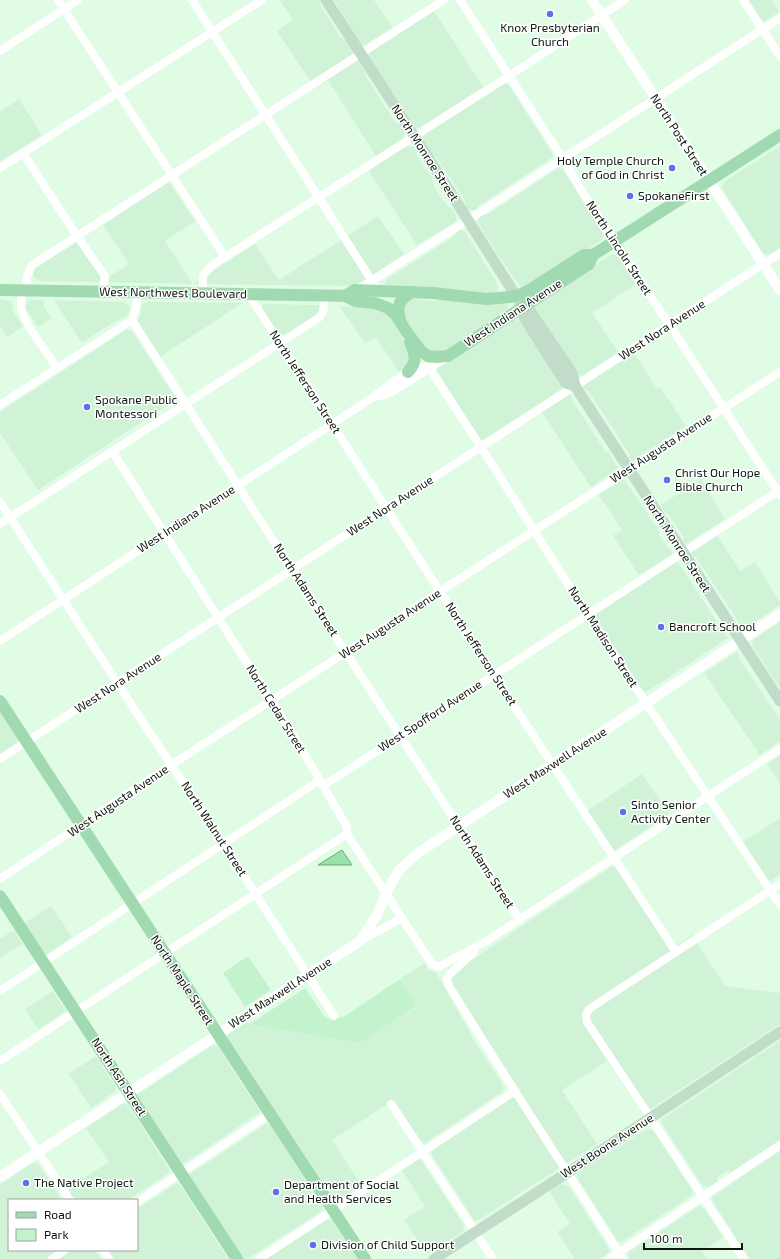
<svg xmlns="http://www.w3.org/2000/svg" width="780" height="1259" font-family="'Exo 2',sans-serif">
<rect width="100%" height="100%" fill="#e0fce5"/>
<!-- built -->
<g fill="#d0f2d6">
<path d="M280 0H319L321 7 341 38 347 42 365 70 366 76 378 96 395 122 400 125 404 132V136L402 139 376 156 328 80 315 88 277 31 293 20Z"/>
<path d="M334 0H374L392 27 365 45H360L352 33 351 28Z"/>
<path d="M749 0H772L779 12 763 22Z"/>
<path d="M434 11 483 87 419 128H417L412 126 406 112 377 69 374 65 368 56 369 54V52Z"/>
<path d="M504 84H508L552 153 553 157 480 205 475 210H471L467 209 464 198 436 157 431 154 422 139 423 137 425 134Z"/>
<path d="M19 99 42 135 0 161V112Z"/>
<path d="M406 146 413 147 416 151 417 156 432 178 434 187 447 206 453 210 456 216V220L454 223 448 226 417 245 369 171Z"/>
<path d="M780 146V248L771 254 767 255 763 253 722 188V186L725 181Z"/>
<path d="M559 168 563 170 603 233 604 235 603 239 528 287 523 288 519 285 502 261 479 225 478 220V218L483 215 488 214Z"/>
<path d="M169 182 195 221 165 241 193 284 255 244 279 280 378 216 404 254 357 285 353 286 193 284 39 281 34 278 33 273 35 269 77 242 103 281 129 264 103 225Z"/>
<path d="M460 230 465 232 497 283 498 289 492 295 387 286 386 285 385 283 387 279 453 237 457 231Z"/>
<path d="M613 254 619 257 636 284 592 313 618 352 583 375 578 376 534 307 537 302Z"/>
<path d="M444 298 506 303 509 306 507 310 448 351H428L415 339 400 307 411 299 435 301Z"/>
<path d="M0 299 8 300 12 303 14 313 23 326 7 337 0 326Z"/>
<path d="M31 300H44V307L51 318 38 327 26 309 27 303Z"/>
<path d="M54 300 123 302 127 304 130 309 127 315 118 321H115L82 343Z"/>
<path d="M149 302 242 303 160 357 138 324V320L141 313V308L143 304Z"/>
<path d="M264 304 319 305 320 306V313L287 335H280L278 334 261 308Z"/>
<path d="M339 306 377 308 394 319 397 329 410 350 411 364 399 372 376 337 365 343Z"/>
<path d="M515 320 522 321 563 385 562 387 560 390 481 441 437 370 438 367 486 336 496 333Z"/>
<path d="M126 330H130L132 331 174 396 175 400 38 490 0 433V412Z"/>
<path d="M634 353 657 389 660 387 686 426 632 461 629 457 630 455 588 390H585L583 386Z"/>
<path d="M570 394 572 398V400L605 451 609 453 618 468 591 487 542 412Z"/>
<path d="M624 479 659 531V535L667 547 669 548 672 552V554L639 575 613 536 622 530 599 495Z"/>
<path d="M701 479 725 519 686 544 683 541 684 537 668 514 664 511 661 505Z"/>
<path d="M717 535 740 571 755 562 780 602V605L746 628 739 627 738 621 696 557 693 556 691 553Z"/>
<path d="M677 561 728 638 648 691 644 692 594 616V615Z"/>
<path d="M780 622V689L752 645 753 640Z"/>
<path d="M737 652 739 655V658L780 720V741L760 755 704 673Z"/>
<path d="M0 712 18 740 16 743 0 754Z"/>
<path d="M780 755V783L767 764Z"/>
<path d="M642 774 669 814 614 851 587 811Z"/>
<path d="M780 818V874L769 882 743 842Z"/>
<path d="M620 861 676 946 692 935 725 986 780 993V1024L643 1114 607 1061 562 1090 597 1144 477 1221 474 1220 432 1155V1153L433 1150 521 1092 450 981V975L531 920Z"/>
<path d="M51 906 72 937 44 956 23 924Z"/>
<path d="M14 930 22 944 0 958V939Z"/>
<path d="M424 963 428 970 436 973 444 986 476 1044 503 1085V1089L502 1092 425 1143 422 1142 394 1100 332 1140 361 1185 335 1201 333 1200 227 1038 228 1035 246 1023 360 1043 417 1007 400 979Z"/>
<path d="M53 991 66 1011 38 1029 25 1009Z"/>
<path d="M780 1041V1140L731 1172 727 1171 718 1177 717 1182 709 1187 703 1186 662 1124V1119Z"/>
<path d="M213 1045 218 1047 260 1112 183 1164H182L137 1095Z"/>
<path d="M96 1056 115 1086 116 1089 114 1092 91 1108 69 1074Z"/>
<path d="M123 1104H127L169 1169V1173L128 1200H74L67 1190 109 1162 86 1128Z"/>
<path d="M266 1124 270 1125 323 1208 320 1212 247 1259H243L189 1176 190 1174Z"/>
<path d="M647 1129 653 1130 692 1190 693 1193 691 1196 621 1242 618 1241 578 1179 577 1175 578 1173Z"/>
<path d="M780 1151V1259H750L713 1202 712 1197Z"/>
<path d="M418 1160H421L463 1224 464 1228 463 1232 427 1254 404 1220 425 1206 402 1170Z"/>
<path d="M33 1163 39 1165 62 1200H9V1250H95L101 1259H0V1185Z"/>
<path d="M177 1183 180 1185 228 1259H113L107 1250H137V1209Z"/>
<path d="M562 1184 569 1187 609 1249V1253L599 1259H575L557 1232 570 1224 549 1191Z"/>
<path d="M699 1206 704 1208 723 1237 702 1251 708 1259H629L628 1255 629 1252Z"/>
<path d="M328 1219 332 1221 357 1259H266Z"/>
</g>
<!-- green -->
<g fill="#c3f3cc">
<path d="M248 956 271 990 245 1007 223 973Z"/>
<path d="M400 979 417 1006 360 1043 250 1024 305 988 306 989 325 1017 332 1020 341 1017 342 1018Z"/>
</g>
<!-- water -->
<path fill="#99e3a9" stroke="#6fa67b" d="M342 850 352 865H318Z"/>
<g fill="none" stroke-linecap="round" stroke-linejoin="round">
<!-- minor -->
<g stroke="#fff" stroke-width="8">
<path d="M58 0 225 257"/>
<path d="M192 0 374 284"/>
<path d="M460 0 563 159 588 201 634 272 673 330 780 495"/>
<path d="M743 0 780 56"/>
<path d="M0 51 78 0"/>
<path d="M23 153 77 236 105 276 103 292"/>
<path d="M0 168 262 0"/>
<path d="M356 289 365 285 468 220 780 18"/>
<path d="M21 290V310L29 327 57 368"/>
<path d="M26 290 27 276 32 265 444 0"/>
<path d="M203 294V276L211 266 509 76 625 0"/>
<path d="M249 295 493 674 676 952"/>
<path d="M132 320 292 570 520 920"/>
<path d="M429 368 481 447 587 614 780 905"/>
<path d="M376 397 390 393 446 358"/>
<path d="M0 405 132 320 136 308 137 292"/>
<path d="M112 451 298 743 346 825 347 828V834L432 964 438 967 485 942 780 749"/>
<path d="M0 502 144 724 199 806 334 1016"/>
<path d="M0 524 320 317 323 312 325 295"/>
<path d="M0 641 372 398C382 390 417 361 429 368"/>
<path d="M0 759 780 253"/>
<path d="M323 786 780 490"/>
<path d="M0 879 171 765 780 372"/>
<path d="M360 941 402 918"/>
<path d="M474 952 450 974 447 979 449 986 500 1068 623 1259"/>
<path d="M0 991 320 780"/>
<path d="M0 1061 347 834"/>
<path d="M0 1094 70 1200"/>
<path d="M391 1104 493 1259"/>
<path d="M137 1202 270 1114"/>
<path d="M103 1250 109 1259"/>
<path d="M52 1259 65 1250"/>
<path d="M259 1259 515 1091"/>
<path d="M609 1259 780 1145"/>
<path d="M744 1259 587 1022 586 1015 589 1009 780 884"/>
</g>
<!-- tertiary -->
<g stroke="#fff" stroke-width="10">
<path d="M592 0 780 290"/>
<path d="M0 1177 360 941 377 915 386 893 400 869 418 853 646 703 780 614"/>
</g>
<!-- secondary -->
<g stroke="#c1dcc8" stroke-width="11">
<path d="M326 0 442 179 516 296 522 307 524 317 544 349 566 383 575 386"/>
<path d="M522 307 531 312 572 373 575 386 780 701"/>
<path d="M434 1259 567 1173 780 1032"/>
</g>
<!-- primary -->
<g stroke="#a1dab0" stroke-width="12">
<path d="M0 290 353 296"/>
<path d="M345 296 355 290 433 293 486 299 510 297 519 295 528 291 584 255H593L780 135"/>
<path d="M345 296 355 301 375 303 388 308 396 315 406 331 421 351 428 356 436 357 448 356 589 264 593 255"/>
<path d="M400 320C396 305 399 300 412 292"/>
<path d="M408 372C418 361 415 354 410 342"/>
<path d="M0 701 365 1259"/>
<path d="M0 896 237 1259"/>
</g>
</g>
<!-- markers -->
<g fill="#5e70e8" stroke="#fff" stroke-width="1.5">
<circle cx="550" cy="14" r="4"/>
<circle cx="672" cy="168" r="4"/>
<circle cx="630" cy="196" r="4"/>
<circle cx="87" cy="407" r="4"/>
<circle cx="667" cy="480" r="4"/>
<circle cx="661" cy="627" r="4"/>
<circle cx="623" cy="812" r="4"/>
<circle cx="26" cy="1183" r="4"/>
<circle cx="276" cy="1192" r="4"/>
<circle cx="313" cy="1245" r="4"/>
</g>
<g text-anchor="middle" stroke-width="3" stroke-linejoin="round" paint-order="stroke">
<!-- poi labels -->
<g font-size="12" fill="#0e1810" stroke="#fff" text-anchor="start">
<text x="550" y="32" text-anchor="middle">Knox Presbyterian<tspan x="550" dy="14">Church</tspan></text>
<text x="664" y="165" text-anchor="end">Holy Temple Church<tspan x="664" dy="14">of God in Christ</tspan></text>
<text x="638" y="200">SpokaneFirst</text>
<text x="95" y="404">Spokane Public<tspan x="95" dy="14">Montessori</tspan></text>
<text x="675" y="477">Christ Our Hope<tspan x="675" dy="14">Bible Church</tspan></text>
<text x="669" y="631">Bancroft School</text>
<text x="631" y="809">Sinto Senior<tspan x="631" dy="14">Activity Center</tspan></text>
<text x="34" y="1187">The Native Project</text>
<text x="284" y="1189">Department of Social<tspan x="284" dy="14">and Health Services</tspan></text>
<text x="321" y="1249">Division of Child Support</text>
</g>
<!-- street labels -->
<g font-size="12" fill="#0e1810" stroke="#fff">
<text transform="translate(679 135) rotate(57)" y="4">North Post Street</text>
<text transform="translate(425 153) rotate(57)" y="4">North Monroe Street</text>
<text transform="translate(619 248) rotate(57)" y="4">North Lincoln Street</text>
<text transform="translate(173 293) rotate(1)" y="4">West Northwest Boulevard</text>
<text transform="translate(513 313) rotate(-33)" y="4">West Indiana Avenue</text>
<text transform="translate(662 330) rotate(-33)" y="4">West Nora Avenue</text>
<text transform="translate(305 382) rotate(57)" y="4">North Jefferson Street</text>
<text transform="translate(661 448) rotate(-33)" y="4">West Augusta Avenue</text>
<text transform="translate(390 506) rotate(-33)" y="4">West Nora Avenue</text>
<text transform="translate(186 519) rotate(-33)" y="4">West Indiana Avenue</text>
<text transform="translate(677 544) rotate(57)" y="4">North Monroe Street</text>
<text transform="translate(306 590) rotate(57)" y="4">North Adams Street</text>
<text transform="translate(390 624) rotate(-33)" y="4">West Augusta Avenue</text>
<text transform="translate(603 637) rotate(57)" y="4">North Madison Street</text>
<text transform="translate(481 654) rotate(57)" y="4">North Jefferson Street</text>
<text transform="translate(118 683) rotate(-33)" y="4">West Nora Avenue</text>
<text transform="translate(276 709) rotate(58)" y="4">North Cedar Street</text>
<text transform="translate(430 716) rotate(-33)" y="4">West Spofford Avenue</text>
<text transform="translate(555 763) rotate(-33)" y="4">West Maxwell Avenue</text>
<text transform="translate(118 801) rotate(-34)" y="4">West Augusta Avenue</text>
<text transform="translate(214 829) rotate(57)" y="4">North Walnut Street</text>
<text transform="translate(482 862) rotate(57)" y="4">North Adams Street</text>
<text transform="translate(182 980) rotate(57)" y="4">North Maple Street</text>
<text transform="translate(280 993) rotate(-33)" y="4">West Maxwell Avenue</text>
<text transform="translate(119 1077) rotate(57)" y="4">North Ash Street</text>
<text transform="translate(607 1146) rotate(-33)" y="4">West Boone Avenue</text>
</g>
</g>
<!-- legend -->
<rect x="8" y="1199" width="130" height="52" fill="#ffffff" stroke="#9fa39f"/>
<rect x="16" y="1212" width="20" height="6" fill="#a1dab0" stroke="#9fa39f"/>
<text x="44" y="1219" font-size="12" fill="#0e1810">Road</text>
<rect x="16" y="1229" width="20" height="12" fill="#c3f3cc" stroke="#9fa39f"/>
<text x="44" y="1239" font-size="12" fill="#0e1810">Park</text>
<!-- scale -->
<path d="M644 1243v6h98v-6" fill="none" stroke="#0e1810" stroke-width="2"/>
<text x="650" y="1243" font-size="12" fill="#0e1810" stroke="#ffffff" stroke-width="3" paint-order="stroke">100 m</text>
</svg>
